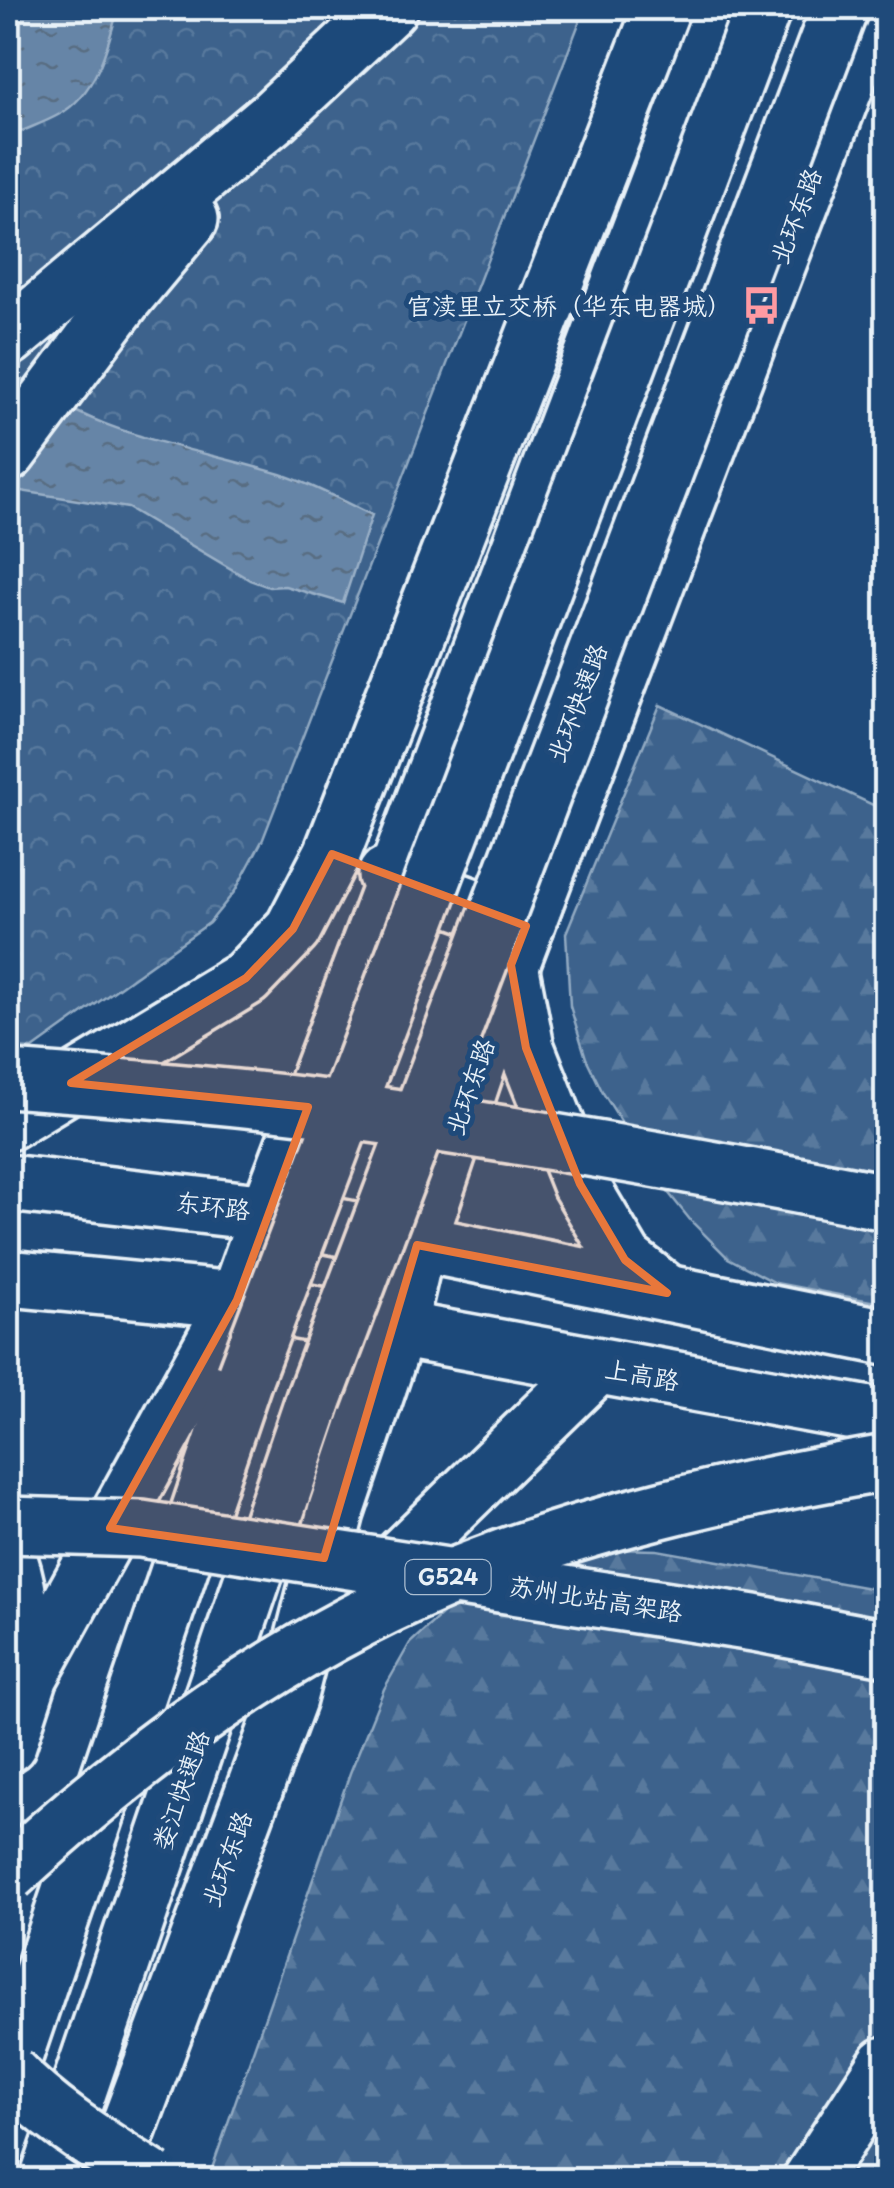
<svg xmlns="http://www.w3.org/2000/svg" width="894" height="2188" font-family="'Playpen Sans','LXGW WenKai TC',sans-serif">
<defs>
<pattern id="forest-firs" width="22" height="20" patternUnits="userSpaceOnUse" patternTransform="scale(2.5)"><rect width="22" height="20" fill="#3c628c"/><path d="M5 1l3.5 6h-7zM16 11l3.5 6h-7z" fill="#58799d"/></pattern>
<pattern id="park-crowns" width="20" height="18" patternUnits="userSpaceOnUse" patternTransform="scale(2.5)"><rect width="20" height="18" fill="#3c628c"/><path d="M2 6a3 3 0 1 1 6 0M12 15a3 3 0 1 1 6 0" fill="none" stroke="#58799d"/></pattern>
<pattern id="water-ripples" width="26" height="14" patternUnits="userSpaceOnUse" patternTransform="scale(2.5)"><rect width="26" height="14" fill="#6685a7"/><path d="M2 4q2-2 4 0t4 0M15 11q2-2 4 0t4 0" fill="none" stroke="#596d82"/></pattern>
</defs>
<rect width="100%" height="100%" fill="#1f4a7a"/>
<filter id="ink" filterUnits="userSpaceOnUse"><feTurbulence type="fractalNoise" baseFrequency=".01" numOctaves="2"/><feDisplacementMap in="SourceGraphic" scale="20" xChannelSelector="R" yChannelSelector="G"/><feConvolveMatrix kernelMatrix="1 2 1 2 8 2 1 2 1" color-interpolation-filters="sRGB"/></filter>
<g filter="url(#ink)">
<!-- forest -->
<g fill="url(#forest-firs)" stroke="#92aac2" stroke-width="2.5">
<path d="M660 705 886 811V1304L776 1283 728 1258 691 1221 659 1181 603 1093 586 1058 570 1006 566 933Z"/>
<path d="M612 1549 657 1550 886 1591V2180H208L350 1773 384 1689 410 1643 444 1612 561 1557Z"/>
</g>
<!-- park -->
<path fill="url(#park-crowns)" stroke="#92aac2" stroke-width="2.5" d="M8 8H585L263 839 235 891 209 923 33 1049 8 1048Z"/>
<!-- water -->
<g fill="url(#water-ripples)" stroke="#9ab0c7" stroke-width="2.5">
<path d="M8 8H118C108 47 96 95 58 115 42 124 24 129 8 138Z"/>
<path d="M8 368C85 434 186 446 280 474 312 484 342 501 372 515L343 603 285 586 269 587 250 580 128 508 8 489Z"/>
</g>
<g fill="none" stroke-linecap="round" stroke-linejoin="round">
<defs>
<g id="primary">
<path d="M386 875 526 926"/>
<path d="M511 970 526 1048 580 1184 625 1260 667 1293"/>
<path d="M8 1122 246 978 293 929 332 854 662 8"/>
<path d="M8 1183 268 1213 886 1337"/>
<path d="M8 1278 237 1300 886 1418"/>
<path d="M8 1556C23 1600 24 1639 19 1685"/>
<path d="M362 1595 596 1367"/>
<path d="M8 1744 30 1676 237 1300 268 1213 724 8"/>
<path d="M109 2180 288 1699 336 1512 397 1331 417 1245 511 965 875 8"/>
</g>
<g id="highway">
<path d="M8 338 274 116 389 8"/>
<path d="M8 453 124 298 190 219"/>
<path d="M8 2075 245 1376"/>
<path d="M48 2180 314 1399"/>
<path d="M811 2180 886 2065"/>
</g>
</defs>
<!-- primary casing -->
<use href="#primary" stroke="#e8f1f8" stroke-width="62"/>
<!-- highway casing -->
<use href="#highway" stroke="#e8f1f8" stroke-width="62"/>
<!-- primary -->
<use href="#primary" stroke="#1f4a7a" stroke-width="55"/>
<!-- highway -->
<use href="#highway" stroke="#1f4a7a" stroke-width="55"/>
<defs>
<g id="highway-bridge">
<path d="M8 1079C133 1088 260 1098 385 1116 553 1140 720 1170 886 1202"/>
<path d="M245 1376 763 8"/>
<path d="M314 1399 840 8"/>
<path d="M8 1525 141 1529 754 1623 886 1648"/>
<path d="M8 1874C136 1756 278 1650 440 1582 581 1523 736 1489 886 1463"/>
<path d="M8 2072C49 2116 103 2148 153 2180"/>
</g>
</defs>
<!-- highway-bridge casing -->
<use href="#highway-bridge" stroke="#e8f1f8" stroke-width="62" stroke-linecap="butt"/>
<!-- highway-bridge -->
<use href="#highway-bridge" stroke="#1f4a7a" stroke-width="55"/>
</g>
</g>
<!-- marked area -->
<path fill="#e8773b" fill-opacity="0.2" stroke="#e8773b" stroke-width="8" stroke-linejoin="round" d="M332 854 526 926 511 965 526 1048 580 1184 625 1260 667 1293 417 1245 324 1558 110 1528 237 1300 308 1107 71 1083 246 978 293 929Z"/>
<!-- icons -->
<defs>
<symbol id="bus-bare" viewBox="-9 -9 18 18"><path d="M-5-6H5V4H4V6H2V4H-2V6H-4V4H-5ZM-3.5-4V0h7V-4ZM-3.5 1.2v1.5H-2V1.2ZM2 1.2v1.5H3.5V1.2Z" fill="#ff9aa2" stroke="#1f4a7a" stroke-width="2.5" paint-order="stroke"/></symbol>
</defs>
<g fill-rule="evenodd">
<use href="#bus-bare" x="734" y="278" width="55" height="55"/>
</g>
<g text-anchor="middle" stroke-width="10" stroke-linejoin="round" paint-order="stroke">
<!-- shield labels -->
<rect fill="#1f4a7a" stroke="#acbfd2" stroke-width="2.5" x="405.5" y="1560" width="85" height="34" rx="8"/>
<g font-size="22" font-weight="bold" fill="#e8f1f8">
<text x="448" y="1585">G524</text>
</g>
<!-- street labels -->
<g font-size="25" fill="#e8f1f8" stroke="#1f4a7a">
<text transform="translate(796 216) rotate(-69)" y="9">北环东路</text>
<text transform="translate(577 703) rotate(-69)" y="9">北环快速路</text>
<text transform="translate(470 1087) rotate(-71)" y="9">北环东路</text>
<text transform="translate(213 1206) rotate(7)" y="9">东环路</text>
<text transform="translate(642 1375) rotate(10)" y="9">上高路</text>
<text transform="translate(596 1599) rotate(9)" y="9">苏州北站高架路</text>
<text transform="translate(181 1790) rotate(-71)" y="9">娄江快速路</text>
<text transform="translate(227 1859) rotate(-70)" y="9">北环东路</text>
</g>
<!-- poi labels -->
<g font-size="25" fill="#e8f1f8" stroke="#1f4a7a" text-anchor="end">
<text x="732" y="315">官渎里立交桥（华东电器城）</text>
</g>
</g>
<!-- margin -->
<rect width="894" height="2188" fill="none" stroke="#1f4a7a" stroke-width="40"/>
<rect x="20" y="20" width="854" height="2148" fill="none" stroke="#e8f1f8" stroke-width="4" filter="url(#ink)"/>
</svg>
